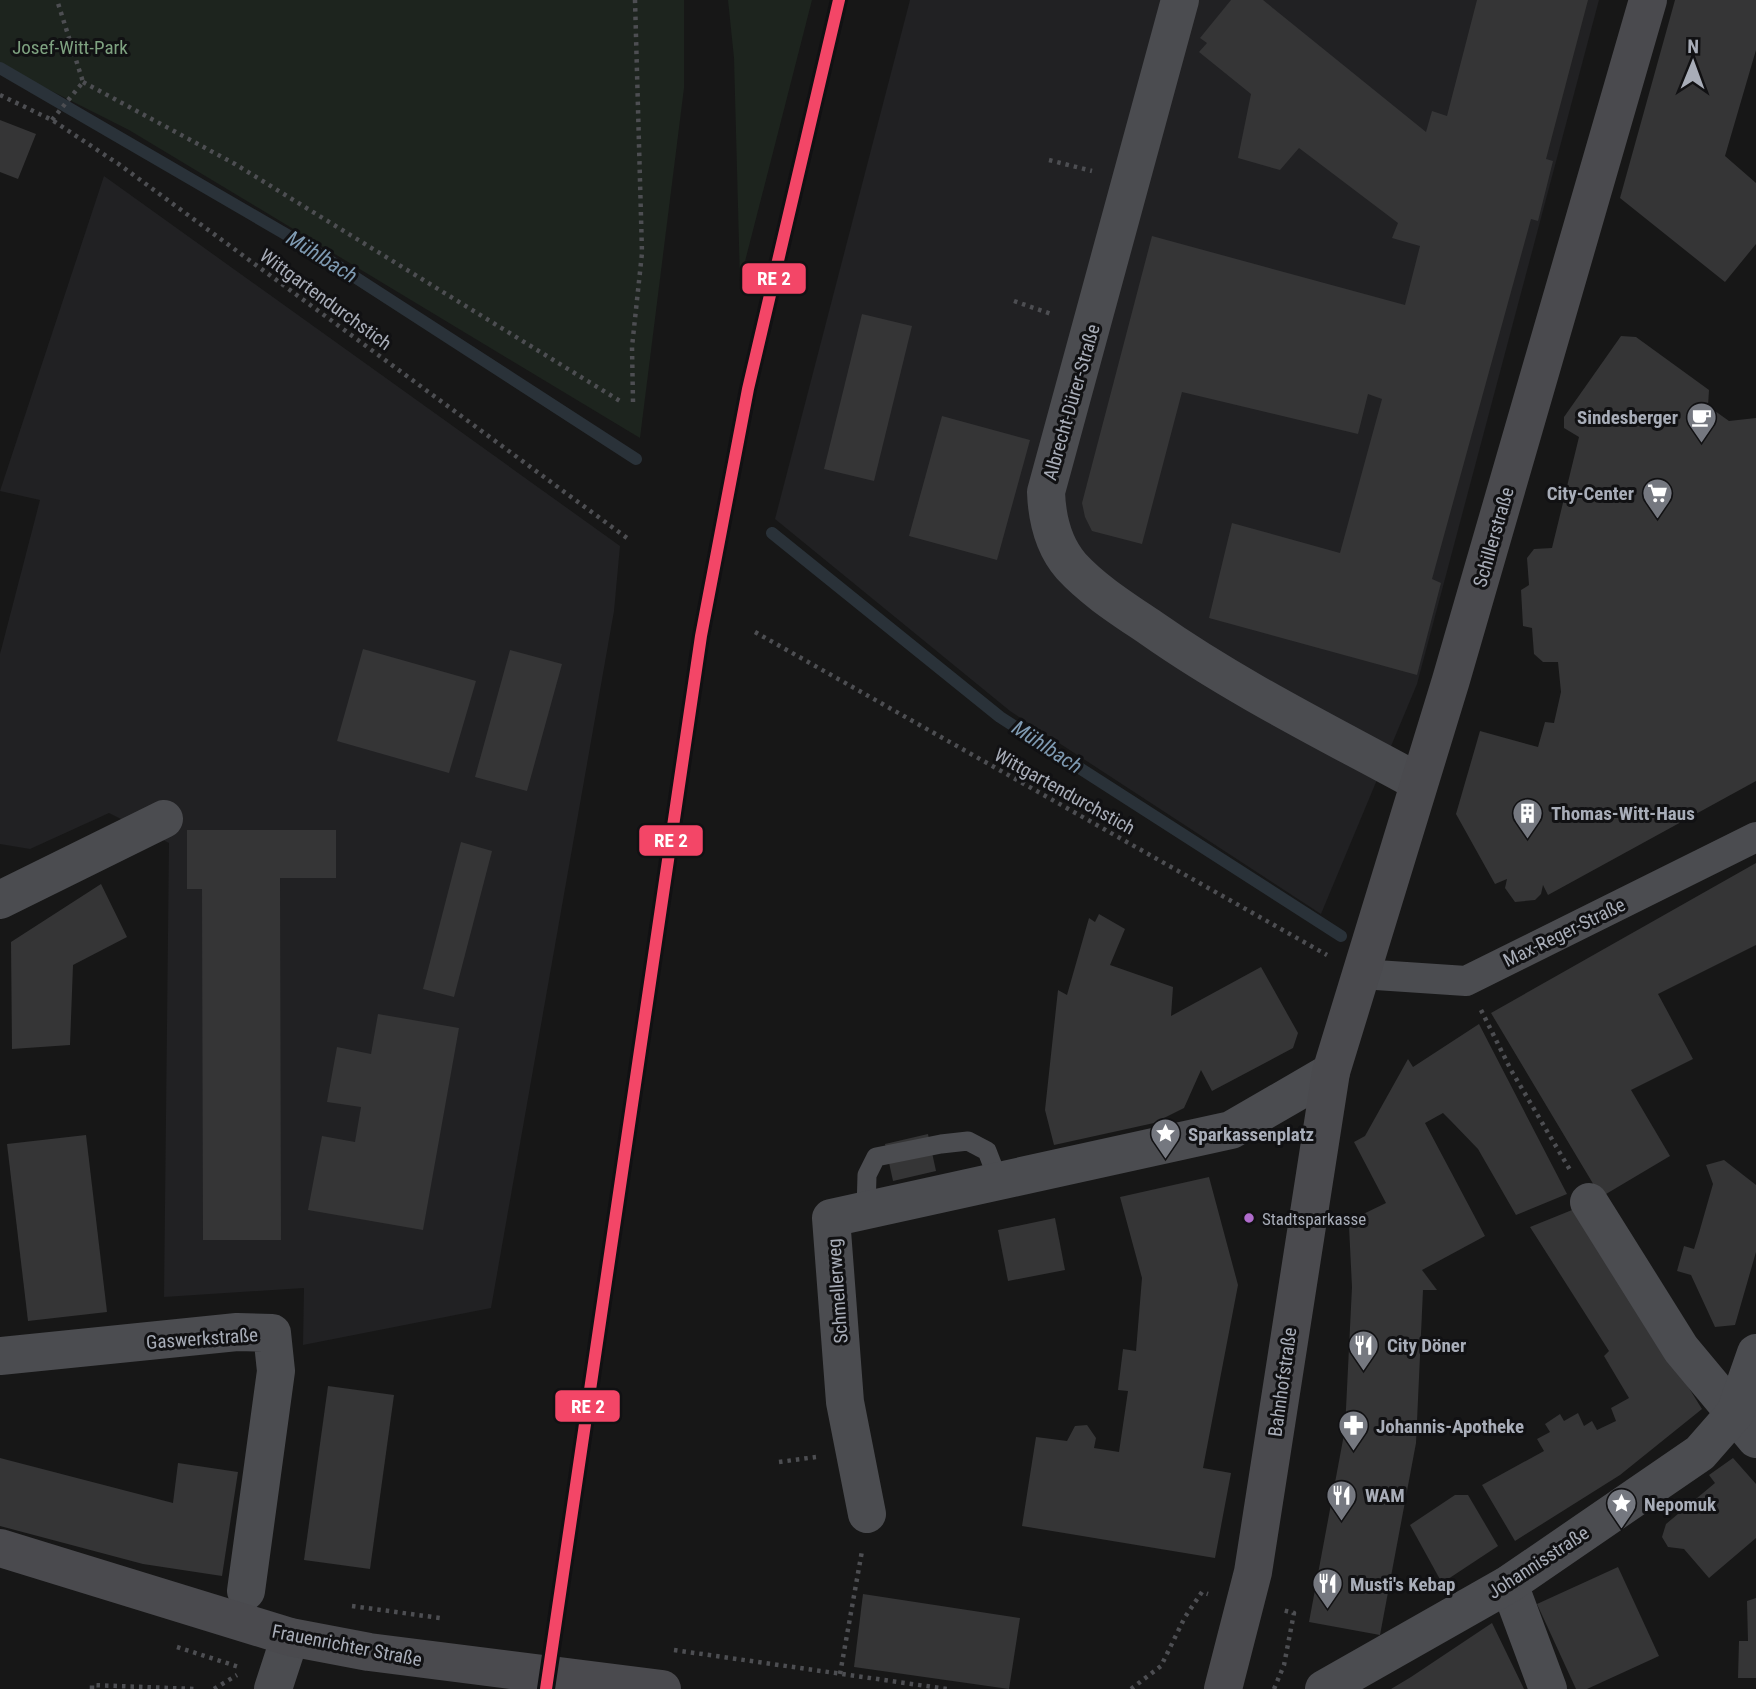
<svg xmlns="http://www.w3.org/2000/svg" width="1756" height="1689" font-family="'Roboto Condensed',sans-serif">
<rect width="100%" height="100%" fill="#171717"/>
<!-- built -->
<g fill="#212123">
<path d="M910 0H1599L1417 684 1321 914 1010 711 775 519Z"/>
<path d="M104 176 620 546 614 611 491 1308 303 1345 304 1288 164 1297 169 843 109 813 30 849 0 844V654L40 500 0 491Z"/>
</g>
<!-- green -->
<g fill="#1d241e">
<path d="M0 0H684V88L640 438 129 130 0 65Z"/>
<path d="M728 0H812L740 281 734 58Z"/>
</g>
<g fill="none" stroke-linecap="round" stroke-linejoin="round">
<!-- stream -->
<g stroke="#2a3239" stroke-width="12">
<path d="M0 68 313 250 636 459"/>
<path d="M772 533 1000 717 1341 936"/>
</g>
</g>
<!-- building -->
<g fill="#353536">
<path d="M1231 0H1263L1426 132 1432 111 1447 116 1477 0H1588L1546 159 1553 161 1538 221 1531 219 1432 579 1441 583 1417 675 1209 618 1232 523 1340 553 1382 399 1368 394 1358 434 1182 392 1142 544 1092 531 1085 517 1082 503 1152 236 1405 305 1420 246 1392 238 1398 223 1299 148 1280 170 1238 158 1251 94 1199 52 1207 43 1200 38Z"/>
<path d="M1675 0H1756V50L1725 156 1756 183V244L1725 282 1620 198Z"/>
<path d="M0 120 36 134 18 179 0 172Z"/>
<path d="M862 314 912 326 874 481 824 469Z"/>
<path d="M1621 336 1636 337 1709 390 1708 406 1729 421 1756 418V781L1548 895 1543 885 1541 894 1535 900 1515 902 1505 888 1507 879 1495 884 1456 814 1480 731 1538 747 1545 722 1554 723 1561 692 1558 662H1543L1534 654 1532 628 1523 626 1521 590 1529 585 1527 558 1534 549 1552 548 1579 437 1564 428V417Z"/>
<path d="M942 416 1030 440 997 560 909 536Z"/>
<path d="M363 649 476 681 449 773 337 741Z"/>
<path d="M510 650 562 664 527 791 475 777Z"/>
<path d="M187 830H336V878H280L281 1240H203L202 889H187Z"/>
<path d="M461 842 492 851 454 997 423 989Z"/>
<path d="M1756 863V945L1658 994 1693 1059 1631 1090 1670 1156 1601 1197 1491 1013Z"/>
<path d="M101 884 127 937 73 965 70 1045 12 1049 11 942Z"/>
<path d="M1099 914 1125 929 1110 965 1173 987 1171 1016 1261 967 1298 1033 1293 1048 1212 1091 1201 1070 1184 1108 1154 1123 1054 1145 1045 1110 1058 990 1067 995 1089 918 1095 922Z"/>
<path d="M378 1014 459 1028 423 1230 308 1210 322 1136 355 1142 361 1107 327 1102 337 1047 371 1054Z"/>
<path d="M1479 1024 1567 1194 1516 1215 1478 1149 1451 1121 1443 1113 1425 1123 1485 1236 1422 1270 1437 1290H1423L1416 1443 1380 1635 1309 1622 1345 1429 1352 1287 1349 1226 1355 1218 1386 1203 1354 1142 1365 1136 1408 1059 1413 1067Z"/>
<path d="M928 1134 936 1171 893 1181 885 1144Z"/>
<path d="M86 1135 107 1312 28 1321 7 1144Z"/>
<path d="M1724 1160 1756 1185V1252L1735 1325 1715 1327 1691 1275 1677 1271 1684 1246 1694 1249 1699 1233 1713 1184 1706 1165Z"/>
<path d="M1209 1177 1238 1285 1203 1468 1231 1473 1215 1558 1022 1526 1036 1437 1067 1441 1075 1426 1087 1425 1096 1438 1094 1448 1119 1452 1128 1391 1118 1390 1123 1349 1136 1351 1142 1278 1120 1197Z"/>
<path d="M1577 1208 1702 1409 1620 1475 1515 1541 1482 1485 1544 1451 1537 1439 1550 1432 1545 1424 1560 1414 1564 1421 1578 1413 1584 1426 1592 1421 1597 1430 1616 1421 1611 1408 1629 1398 1604 1356 1609 1351 1530 1227Z"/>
<path d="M1055 1218 1065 1270 1008 1281 998 1230Z"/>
<path d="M328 1386 394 1395 370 1569 304 1560Z"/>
<path d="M0 1458 173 1503 178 1463 238 1472 222 1576 143 1564 0 1526Z"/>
<path d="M1733 1458 1756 1484V1538L1709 1578 1684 1549 1668 1547 1662 1537 1666 1524 1715 1483 1709 1475Z"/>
<path d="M1455 1495H1468L1498 1546 1442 1583 1410 1525Z"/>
<path d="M1618 1567 1659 1656 1587 1689H1576L1537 1604Z"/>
<path d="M863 1594 1020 1618 1009 1689 854 1667Z"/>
<path d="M1756 1598V1678H1738L1739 1641H1748L1747 1601Z"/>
<path d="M1492 1623 1524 1689H1391L1411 1677Z"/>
</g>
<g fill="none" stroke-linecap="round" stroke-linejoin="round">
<!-- path -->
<g stroke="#4d4e52" stroke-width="4.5" stroke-dasharray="3.5 5" stroke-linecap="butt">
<path d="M83 82 235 164 620 401"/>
<path d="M0 95 52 120 120 165 627 538"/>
<path d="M52 120 83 82 57 0"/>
<path d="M1049 160 1092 171"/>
<path d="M1014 301 1054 315"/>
<path d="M633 402 632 347 642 253 635 0"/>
<path d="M755 632 1327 955"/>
<path d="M1481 1010 1511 1070 1570 1170"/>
<path d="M779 1462 816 1457"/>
<path d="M352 1606 440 1618"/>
<path d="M177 1647 239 1667"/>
<path d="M674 1650 947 1689"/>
<path d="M840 1674 862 1551"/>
<path d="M92 1689V1685L195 1689"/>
<path d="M214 1689 237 1675"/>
<path d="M1131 1689 1161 1666 1185 1617 1202 1592 1208 1594"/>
<path d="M1274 1689 1284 1665 1294 1613 1282 1610"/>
</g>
<!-- service -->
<path stroke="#4b4c50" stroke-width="19" d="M866 1211 867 1175 876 1157 941 1144 968 1141 987 1151 999 1182"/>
<!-- pedestrian -->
<path stroke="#4b4c50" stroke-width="30" d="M1361 974 1466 981 1756 837"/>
<!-- minor -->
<g stroke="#4b4c50" stroke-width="38">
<path d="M1180 0 1046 492C1047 519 1053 545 1071 566 1094 591 1123 609 1151 628 1235 687 1328 733 1418 782"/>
<path d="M0 900 164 819"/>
<path d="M1589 1202 1681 1349 1756 1439"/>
<path d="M0 1356 237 1332 272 1333 276 1371 246 1591"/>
<path d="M867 1514 845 1402 831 1218 1231 1130 1331 1072"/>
<path d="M1509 1584 1548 1689"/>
<path d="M273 1689 290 1637"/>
<path d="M1324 1689 1509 1584 1700 1453 1735 1413 1756 1353"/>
</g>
<!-- secondary -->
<g stroke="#4a4a4e" stroke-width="38">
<path d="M0 1548 290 1637 369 1652 662 1689"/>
<path d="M1223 1689 1253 1572 1331 1072 1451 680 1648 0"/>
</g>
<defs>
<path id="rail-1" d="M546 1689 701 636 748 389 839 0"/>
</defs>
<!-- rail-1 casing -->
<use href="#rail-1" stroke="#111113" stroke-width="18"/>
<!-- rail-1 -->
<use href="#rail-1" stroke="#f34667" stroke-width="12"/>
</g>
<!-- icons -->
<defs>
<symbol id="cafe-pin" viewBox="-11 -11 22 30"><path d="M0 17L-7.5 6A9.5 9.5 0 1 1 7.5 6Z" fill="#757880" stroke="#111113"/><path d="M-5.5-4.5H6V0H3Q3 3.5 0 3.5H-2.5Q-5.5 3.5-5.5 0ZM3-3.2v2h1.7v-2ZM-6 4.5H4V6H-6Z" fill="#fff"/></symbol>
<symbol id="supermarket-pin" viewBox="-11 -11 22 30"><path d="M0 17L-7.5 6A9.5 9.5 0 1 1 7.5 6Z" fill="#757880" stroke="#111113"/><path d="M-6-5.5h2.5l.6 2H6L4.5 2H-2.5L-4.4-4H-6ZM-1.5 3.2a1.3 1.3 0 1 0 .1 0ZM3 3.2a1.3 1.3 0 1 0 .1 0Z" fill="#fff"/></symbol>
<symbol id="building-pin" viewBox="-11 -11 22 30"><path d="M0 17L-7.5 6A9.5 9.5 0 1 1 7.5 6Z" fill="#757880" stroke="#111113"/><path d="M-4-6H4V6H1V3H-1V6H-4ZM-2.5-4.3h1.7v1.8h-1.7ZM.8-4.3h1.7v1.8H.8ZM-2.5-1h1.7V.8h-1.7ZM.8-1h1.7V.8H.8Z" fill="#fff"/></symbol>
<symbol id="sight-pin" viewBox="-11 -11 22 30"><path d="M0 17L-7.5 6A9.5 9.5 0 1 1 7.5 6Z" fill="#757880" stroke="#111113"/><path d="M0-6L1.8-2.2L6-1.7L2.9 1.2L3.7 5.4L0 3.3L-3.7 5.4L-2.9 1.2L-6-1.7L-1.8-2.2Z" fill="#fff"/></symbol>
<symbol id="restaurant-pin" viewBox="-11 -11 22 30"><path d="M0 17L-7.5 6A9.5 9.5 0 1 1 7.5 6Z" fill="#757880" stroke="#111113"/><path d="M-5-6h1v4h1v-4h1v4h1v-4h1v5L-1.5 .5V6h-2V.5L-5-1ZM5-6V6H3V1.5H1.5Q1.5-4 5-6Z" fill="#fff"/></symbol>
<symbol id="pharmacy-pin" viewBox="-11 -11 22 30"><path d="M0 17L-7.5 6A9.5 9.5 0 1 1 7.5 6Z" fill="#757880" stroke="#111113"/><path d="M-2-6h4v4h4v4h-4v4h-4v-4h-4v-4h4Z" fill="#fff"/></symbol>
</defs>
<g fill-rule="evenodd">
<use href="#cafe-pin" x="1684" y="400" width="35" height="47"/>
<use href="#supermarket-pin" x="1640" y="476" width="35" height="47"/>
<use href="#building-pin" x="1510" y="796" width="35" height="47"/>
<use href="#sight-pin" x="1148" y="1116" width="35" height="47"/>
<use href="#restaurant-pin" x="1346" y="1328" width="35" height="47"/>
<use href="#pharmacy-pin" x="1336" y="1408" width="35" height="47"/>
<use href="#restaurant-pin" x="1324" y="1478" width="35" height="47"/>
<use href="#sight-pin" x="1604" y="1486" width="35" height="47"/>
<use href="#restaurant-pin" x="1310" y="1566" width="35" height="47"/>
</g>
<!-- markers -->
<circle fill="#b06ccc" stroke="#111113" stroke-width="2.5" cx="1249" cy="1218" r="6"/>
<g text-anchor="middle" stroke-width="6" stroke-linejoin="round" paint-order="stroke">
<!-- bus labels -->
<g font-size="17" fill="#a8adb8" stroke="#111113" text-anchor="start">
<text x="1262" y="1225">Stadtsparkasse</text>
</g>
<!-- park labels -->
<g font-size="19" fill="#7fa381" stroke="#111113">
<text x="70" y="54">Josef-Witt-Park</text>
</g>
<!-- street labels -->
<g font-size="19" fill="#a8adb8" stroke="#111113">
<text transform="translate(326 299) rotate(36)" y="7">Wittgartendurchstich</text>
<text transform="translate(1071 402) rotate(-74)" y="7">Albrecht-Dürer-Straße</text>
<text transform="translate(1493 537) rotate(-74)" y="7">Schillerstraße</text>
<text transform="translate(1065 791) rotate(29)" y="7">Wittgartendurchstich</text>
<text transform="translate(1564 932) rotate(-26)" y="7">Max-Reger-Straße</text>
<text transform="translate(837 1291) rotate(-94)" y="7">Schmellerweg</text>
<text transform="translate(202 1338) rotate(-4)" y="7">Gaswerkstraße</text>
<text transform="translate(1282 1382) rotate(-82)" y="7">Bahnhofstraße</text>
<text transform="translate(1538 1562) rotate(-33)" y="7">Johannisstraße</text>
<text transform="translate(347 1645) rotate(11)" y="7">Frauenrichter Straße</text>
</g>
<!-- poi labels -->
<g font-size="19" font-weight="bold" fill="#a8adb8" stroke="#111113" text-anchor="start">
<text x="1678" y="424" text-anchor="end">Sindesberger</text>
<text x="1634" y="500" text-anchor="end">City-Center</text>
<text x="1551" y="820">Thomas-Witt-Haus</text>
<text x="1188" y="1141">Sparkassenplatz</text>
<text x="1387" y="1352">City Döner</text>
<text x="1376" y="1433">Johannis-Apotheke</text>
<text x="1365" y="1502">WAM</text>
<text x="1644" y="1511">Nepomuk</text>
<text x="1350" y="1591">Musti's Kebap</text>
</g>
<!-- water labels -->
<g font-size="21" font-style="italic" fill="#7f9bb3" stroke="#111113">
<text transform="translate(322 257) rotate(32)" y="7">Mühlbach</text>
<text transform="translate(1047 747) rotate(33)" y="7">Mühlbach</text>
</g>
</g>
<g stroke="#111113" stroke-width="2.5">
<rect x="741" y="262" width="66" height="33" rx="7" fill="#f34667"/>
<rect x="638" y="824" width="66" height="33" rx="7" fill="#f34667"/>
<rect x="554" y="1389" width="67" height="34" rx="7" fill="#f34667"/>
</g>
<g font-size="19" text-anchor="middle" font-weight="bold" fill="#fff">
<text x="774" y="285">RE 2</text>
<text x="671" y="847">RE 2</text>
<text x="588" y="1413">RE 2</text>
</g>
<!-- north arrow -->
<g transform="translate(1693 63) rotate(1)" stroke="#111113" stroke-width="5" paint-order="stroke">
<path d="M0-5L12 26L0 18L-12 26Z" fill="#a8adb8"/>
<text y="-10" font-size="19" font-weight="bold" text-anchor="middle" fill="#a8adb8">N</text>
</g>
</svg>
